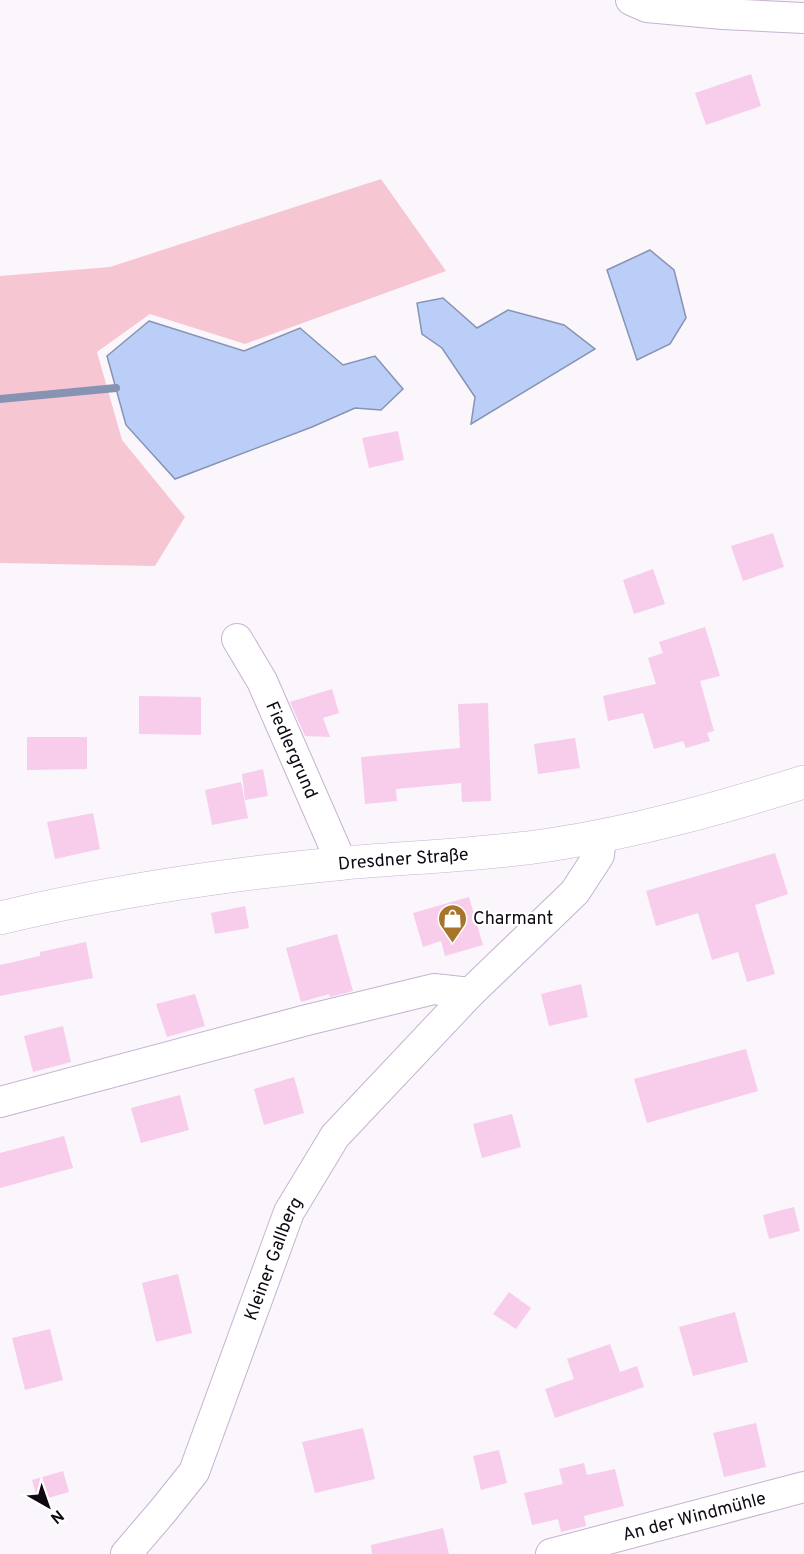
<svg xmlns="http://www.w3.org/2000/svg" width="804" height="1554" font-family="Overpass,sans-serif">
<rect width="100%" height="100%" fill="#faf6fc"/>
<!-- green -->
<path fill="#f6c6d3" d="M381 179 446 271 245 344 150 314 97 352 122 440 185 517 155 566 0 563V276L110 267Z"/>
<!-- water -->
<g fill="#bacef8" stroke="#8793b3" stroke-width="1.5">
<path d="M650 250 674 270 686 318 670 344 637 360 607 270Z"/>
<path d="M443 298 477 328 508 310 564 325 595 349 471 424 475 397 442 348 422 334 417 303Z"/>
<path d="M149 321 244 351 300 328 343 365 375 356 403 389 381 410 355 408 312 427 175 479 126 425 107 356Z"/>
</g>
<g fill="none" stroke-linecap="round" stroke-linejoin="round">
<!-- stream -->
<path stroke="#8793b3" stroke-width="8" d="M0 399 116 388"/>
</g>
<!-- building -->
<g fill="#f8cceb">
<path d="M751 74 761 106 706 125 695 93Z"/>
<path d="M398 431 404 460 369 468 362 438Z"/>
<path d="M773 533 784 567 743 581 731 546Z"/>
<path d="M653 569 665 604 634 614 623 580Z"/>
<path d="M705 627 720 676 700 681 714 731 707 733 710 741 686 748 683 741 654 749 643 713 608 721 603 696 656 684 648 658 663 653 659 642Z"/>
<path d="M332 689 339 713 323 718 330 737 305 736 290 702Z"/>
<path d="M139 696 201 697V735L139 734Z"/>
<path d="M488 703 491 801 462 802 461 783 396 789 397 801 365 804 361 757 460 748 458 704Z"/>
<path d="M27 737H87V769L27 770Z"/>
<path d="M575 738 580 768 538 774 534 744Z"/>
<path d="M263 769 268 796 245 800 242 774Z"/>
<path d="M241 782 248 818 212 825 205 790Z"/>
<path d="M93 813 100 849 55 859 47 822Z"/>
<path d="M775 853 788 894 755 905 775 974 747 982 738 952 712 960 698 913 656 926 646 891Z"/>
<path d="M469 897 483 945 445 956 441 941 423 947 413 913Z"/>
<path d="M245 906 249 928 215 934 211 913Z"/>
<path d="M337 934 353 991 330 997 329 994 301 1002 286 948Z"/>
<path d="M86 942 93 978 0 996V965L40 956V952Z"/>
<path d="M581 984 588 1017 549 1026 541 994Z"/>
<path d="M195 994 205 1026 167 1037 156 1004Z"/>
<path d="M63 1026 71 1062 33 1072 24 1036Z"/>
<path d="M746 1049 758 1091 647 1123 634 1079Z"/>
<path d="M294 1077 304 1113 264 1125 254 1089Z"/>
<path d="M180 1095 189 1130 141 1143 131 1108Z"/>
<path d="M512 1114 521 1147 482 1158 473 1124Z"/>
<path d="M64 1136 73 1168 0 1188V1153Z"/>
<path d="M794 1207 800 1231 769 1239 763 1215Z"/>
<path d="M178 1274 192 1333 156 1342 142 1283Z"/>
<path d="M509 1292 531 1308 516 1329 493 1314Z"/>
<path d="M735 1312 748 1362 693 1376 679 1327Z"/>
<path d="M50 1329 63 1380 25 1390 12 1338Z"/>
<path d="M610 1344 620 1372 637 1366 644 1387 555 1418 545 1389 574 1379 567 1359Z"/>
<path d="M756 1423 766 1467 724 1477 713 1433Z"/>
<path d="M363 1428 375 1479 315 1493 302 1442Z"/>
<path d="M499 1450 507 1483 481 1490 473 1456Z"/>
<path d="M584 1463 587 1475 615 1469 624 1506 584 1516 586 1526 561 1532 558 1519 532 1525 524 1493 563 1484 559 1469Z"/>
<path d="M63 1471 69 1492 38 1501 32 1480Z"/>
<path d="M443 1528 449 1554H372L371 1545Z"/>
</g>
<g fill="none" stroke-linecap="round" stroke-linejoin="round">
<defs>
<g id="minor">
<path d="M631 0 647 7 723 14 804 18"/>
<path id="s1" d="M237 639 262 681 342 864"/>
<path d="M0 1102 307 1020 434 989 470 993"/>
<path id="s2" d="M126 1554 162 1512 194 1472 289 1212 335 1136 470 993 575 892 599 855 601 836"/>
<path id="s3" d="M551 1554 804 1487"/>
</g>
<g id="secondary">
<path id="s4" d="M0 918C113 891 229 874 345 863 413 857 482 855 549 845 636 832 720 808 804 782"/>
</g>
</defs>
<!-- minor casing -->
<use href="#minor" stroke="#c6b2d1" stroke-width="32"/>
<!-- secondary casing -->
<use href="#secondary" stroke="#c6b2d1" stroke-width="34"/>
<!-- minor -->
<use href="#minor" stroke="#fff" stroke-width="30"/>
<!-- secondary -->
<use href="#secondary" stroke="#fff" stroke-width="33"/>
</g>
<!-- icons -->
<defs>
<symbol id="shop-pin" viewBox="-11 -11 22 30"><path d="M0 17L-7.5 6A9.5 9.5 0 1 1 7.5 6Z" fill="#a6742b" stroke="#fff"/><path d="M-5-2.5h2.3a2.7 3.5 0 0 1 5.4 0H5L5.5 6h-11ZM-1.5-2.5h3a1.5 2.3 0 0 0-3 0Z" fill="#fff"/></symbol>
</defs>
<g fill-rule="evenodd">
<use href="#shop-pin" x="436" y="902" width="33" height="45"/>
</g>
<g text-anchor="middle" stroke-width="4.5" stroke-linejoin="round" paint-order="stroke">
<!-- street labels -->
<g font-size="18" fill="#100913" stroke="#fff">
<text dy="6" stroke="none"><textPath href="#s1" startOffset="124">Fiedlergrund</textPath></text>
<text dy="6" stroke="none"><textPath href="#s4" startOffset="408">Dresdner Straße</textPath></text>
<text dy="6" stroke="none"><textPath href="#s2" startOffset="334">Kleiner Gallberg</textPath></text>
<text dy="6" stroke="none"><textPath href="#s3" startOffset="148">An der Windmühle</textPath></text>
</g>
<!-- poi labels -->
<g font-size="18" fill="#100913" stroke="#fff" text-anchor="start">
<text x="473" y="924">Charmant</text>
</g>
</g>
<!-- north arrow -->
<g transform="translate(48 1506) rotate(140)" stroke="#ffffff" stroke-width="4.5" paint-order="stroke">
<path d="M0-4.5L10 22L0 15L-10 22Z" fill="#100913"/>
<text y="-9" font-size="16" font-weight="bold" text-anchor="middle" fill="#100913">N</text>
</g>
</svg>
